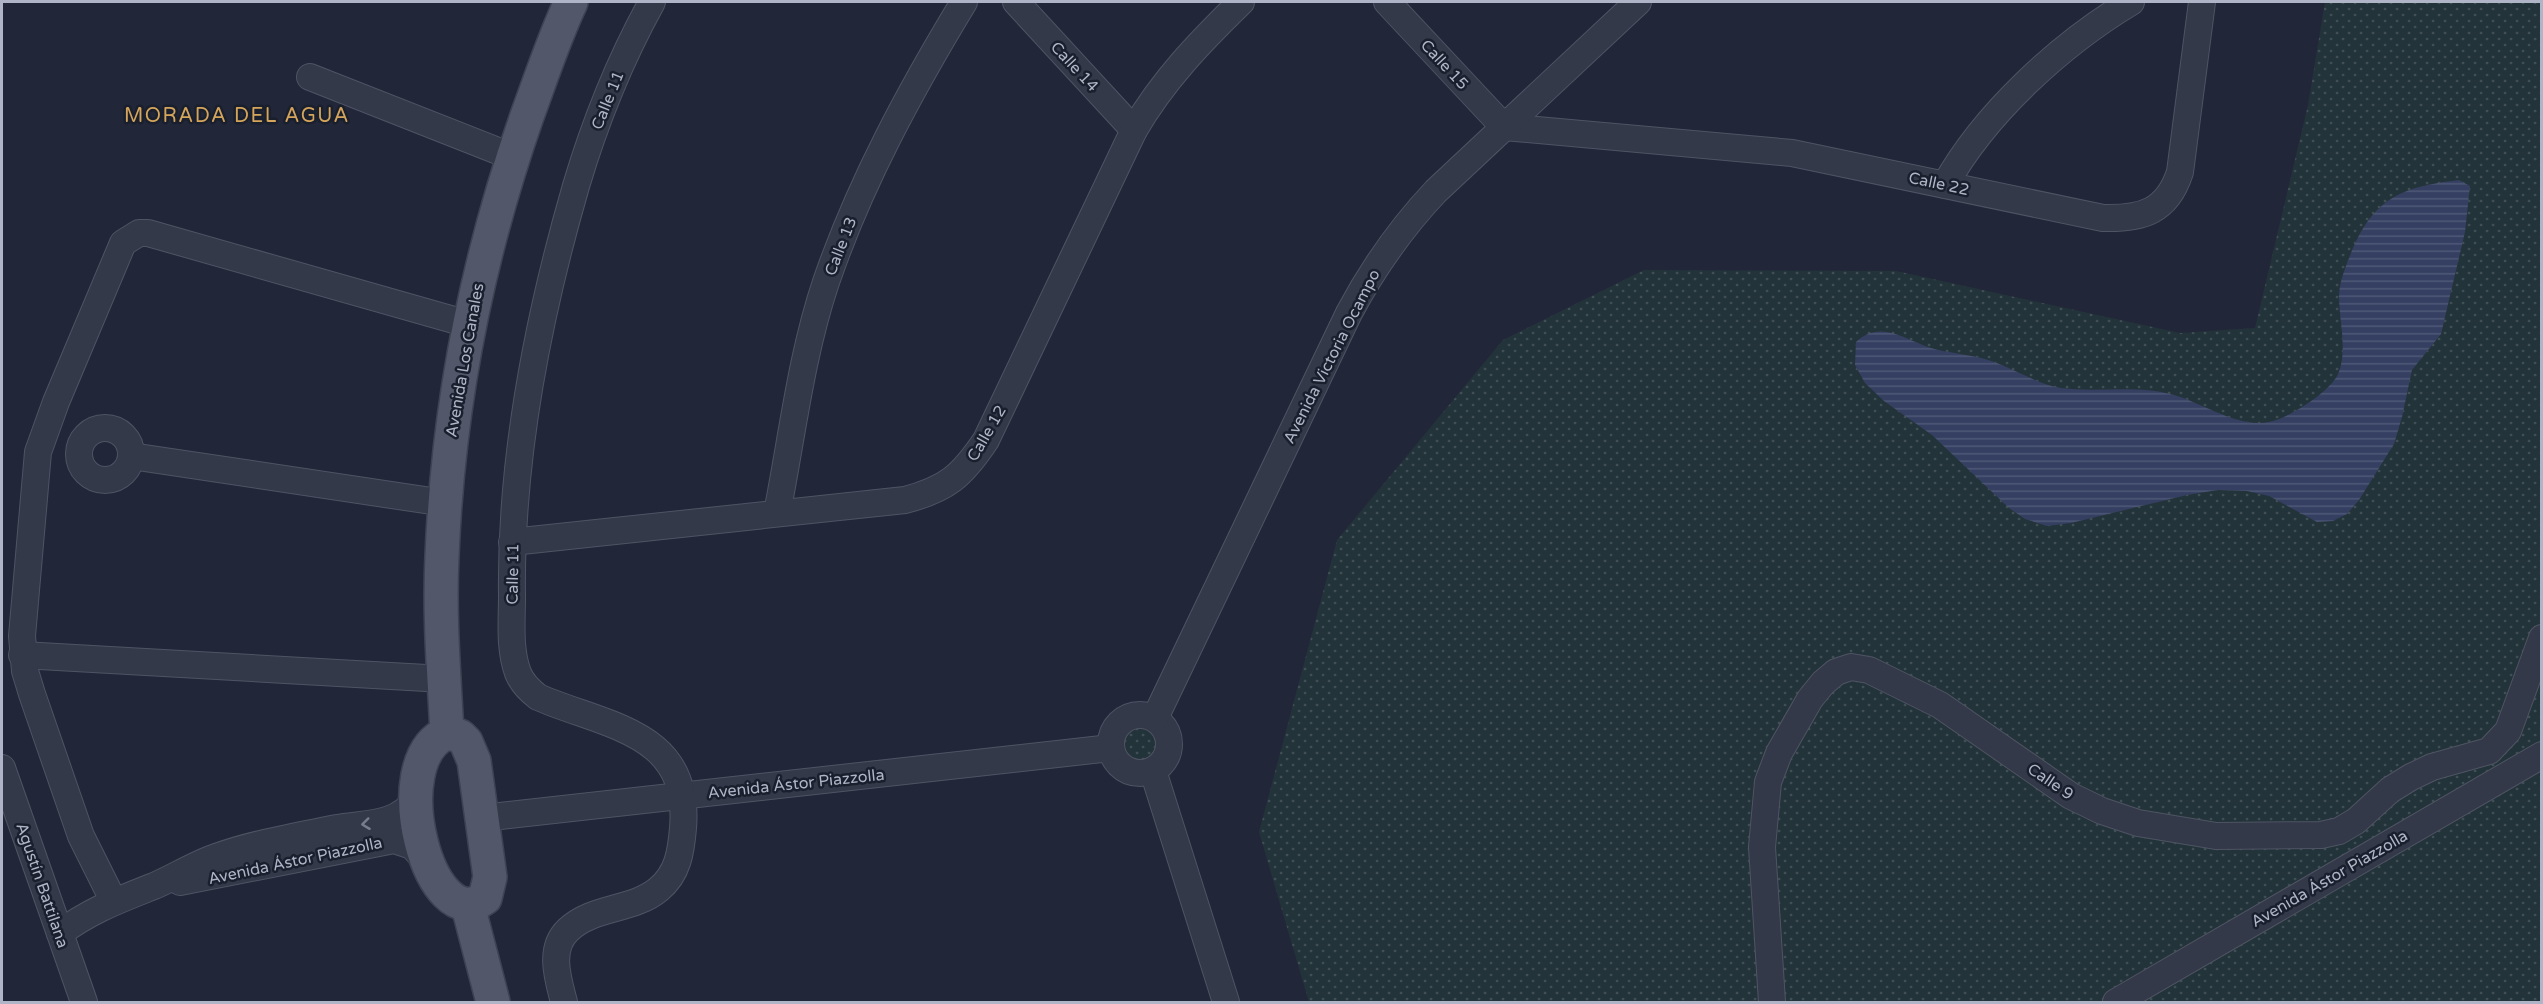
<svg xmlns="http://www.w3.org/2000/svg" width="2543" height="1004" font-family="'Varela Round',sans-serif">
<defs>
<pattern id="grass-dots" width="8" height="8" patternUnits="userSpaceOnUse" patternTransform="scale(1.5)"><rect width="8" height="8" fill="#23333a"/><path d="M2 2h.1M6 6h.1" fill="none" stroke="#404e55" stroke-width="1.8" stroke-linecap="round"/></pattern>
<pattern id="water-rules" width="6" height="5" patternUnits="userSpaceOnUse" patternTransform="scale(1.5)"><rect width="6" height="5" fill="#343f61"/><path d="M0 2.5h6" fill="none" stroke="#4f5876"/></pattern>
</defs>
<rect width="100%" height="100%" fill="#212739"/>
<!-- grass -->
<g fill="url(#grass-dots)">
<path d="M2325 2H2541V1002H1309L1259 832 1337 540 1503 340 1644 270 1896 271 2180 333 2255 328 2308 105Z"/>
<circle cx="1142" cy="743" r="21"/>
</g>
<!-- water -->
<path fill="url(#water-rules)" d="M2459 180 2470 186 2465 232 2441 334 2412 370 2402 417 2394 444 2359 500 2347 514 2333 521 2317 522 2269 496 2247 491 2218 490 2187 495 2071 523 2047 526 2025 519 2009 508 1932 435 1884 401 1865 383 1855 365 1856 342C1881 319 1905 340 1931 348 1948 353 1967 354 1985 359 2011 366 2033 383 2061 388 2099 393 2135 384 2174 395 2203 403 2237 428 2269 422 2289 418 2330 392 2338 374 2348 352 2339 319 2339 297 2339 282 2346 266 2351 253 2374 197 2402 187 2459 180Z"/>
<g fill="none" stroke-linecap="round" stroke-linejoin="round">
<defs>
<g id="minor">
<path d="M1016 2 1134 130"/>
<path d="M1387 2 1504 127 1792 153 2103 218C2142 219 2167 212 2180 172L2202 2"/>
<path d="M310 77 513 157"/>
<path d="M1945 185C1985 113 2061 44 2131 2"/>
<circle cx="105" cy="454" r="26"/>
<path d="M131 456 445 503"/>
<path d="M777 513C792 437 801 356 826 282 860 183 910 91 964 2"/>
<path d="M512 542 905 500C947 489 962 476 986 440L1134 130C1163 80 1200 42 1241 2"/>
<path d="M22 655 444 679"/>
<circle cx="1140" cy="744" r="29"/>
<path d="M1155 718 1349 313C1373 268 1401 228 1436 191L1638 2"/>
<path d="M2 768 84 1002"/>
<path d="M1153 771 1226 1002"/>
<path d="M482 818 1111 748"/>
<path d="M180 882 394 840 412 846 428 863"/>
<path d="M113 900 81 836 32 694 25 671 22 636 38 452 56 402 123 243 139 233H148L468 324"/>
<path d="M60 933C91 910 119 900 154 886 175 877 195 864 216 857 255 843 298 836 337 828 367 823 397 826 416 799"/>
<path d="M564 1002C558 979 548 949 568 930 593 906 633 911 659 889 678 873 681 852 683 828 691 731 607 727 538 697 529 690 522 683 518 673 509 649 512 621 512 596 510 459 538 317 576 186 595 122 620 60 652 2"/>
<path d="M1772 1002 1762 847 1768 782 1779 753 1810 699 1823 683 1836 672 1851 667 1869 670 1940 705 2071 796 2102 811 2138 823 2216 836 2321 835 2339 831 2356 821 2390 790 2411 777 2432 767 2489 751 2508 731 2542 638"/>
<path d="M2116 1002 2542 755"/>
</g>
<g id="major">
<path d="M447 733C444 675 439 615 442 556 448 404 477 259 527 116 541 78 554 38 571 2"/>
<path d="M447 733 460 736 466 742 474 761 490 877 485 898C430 940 382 760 447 733Z"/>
<path d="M468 906 493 1002"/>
</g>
</defs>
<!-- minor casing -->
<use href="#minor" stroke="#4f5464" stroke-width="28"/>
<!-- major casing -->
<use href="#major" stroke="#3e4353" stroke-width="36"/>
<!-- minor -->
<use href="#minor" stroke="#343949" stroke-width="26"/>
<!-- major -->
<use href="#major" stroke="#52586a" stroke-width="33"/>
</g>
<!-- one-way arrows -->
<defs><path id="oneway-chevron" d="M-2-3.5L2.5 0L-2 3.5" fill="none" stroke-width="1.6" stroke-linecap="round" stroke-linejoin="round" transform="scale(1.5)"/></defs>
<use stroke="#787d8e" href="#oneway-chevron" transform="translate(366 824) rotate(173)"/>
<g text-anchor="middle" stroke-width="5" stroke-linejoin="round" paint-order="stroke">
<!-- street labels -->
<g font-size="16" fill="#afb4c6" stroke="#1a1f2e">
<text transform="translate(1445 64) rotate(47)" y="6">Calle 15</text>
<text transform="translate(1075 66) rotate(47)" y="6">Calle 14</text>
<text transform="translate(607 100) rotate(-68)" y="6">Calle 11</text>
<text transform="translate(1939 183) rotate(12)" y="6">Calle 22</text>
<text transform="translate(840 246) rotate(-69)" y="6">Calle 13</text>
<text transform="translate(1331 356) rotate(-63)" y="6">Avenida Victoria Ocampo</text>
<text transform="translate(464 360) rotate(-80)" y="6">Avenida Los Canales</text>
<text transform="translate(986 433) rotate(-60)" y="6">Calle 12</text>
<text transform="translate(512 574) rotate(-89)" y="6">Calle 11</text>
<text transform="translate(2051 781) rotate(34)" y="6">Calle 9</text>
<text transform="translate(796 783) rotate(-6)" y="6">Avenida Ástor Piazzolla</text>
<text transform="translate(295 860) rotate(-12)" y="6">Avenida Ástor Piazzolla</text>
<text transform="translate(2329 878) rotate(-30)" y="6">Avenida Ástor Piazzolla</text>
<text transform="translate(43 885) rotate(71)" y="6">Agustín Battilana</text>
</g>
<!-- quarter labels -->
<g font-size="20" letter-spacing="1.5" fill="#d5a55b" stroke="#1a1f2e">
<text x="237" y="122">MORADA DEL AGUA</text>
</g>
</g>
<!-- border -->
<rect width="2543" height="1004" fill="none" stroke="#afb4c6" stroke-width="6"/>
</svg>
